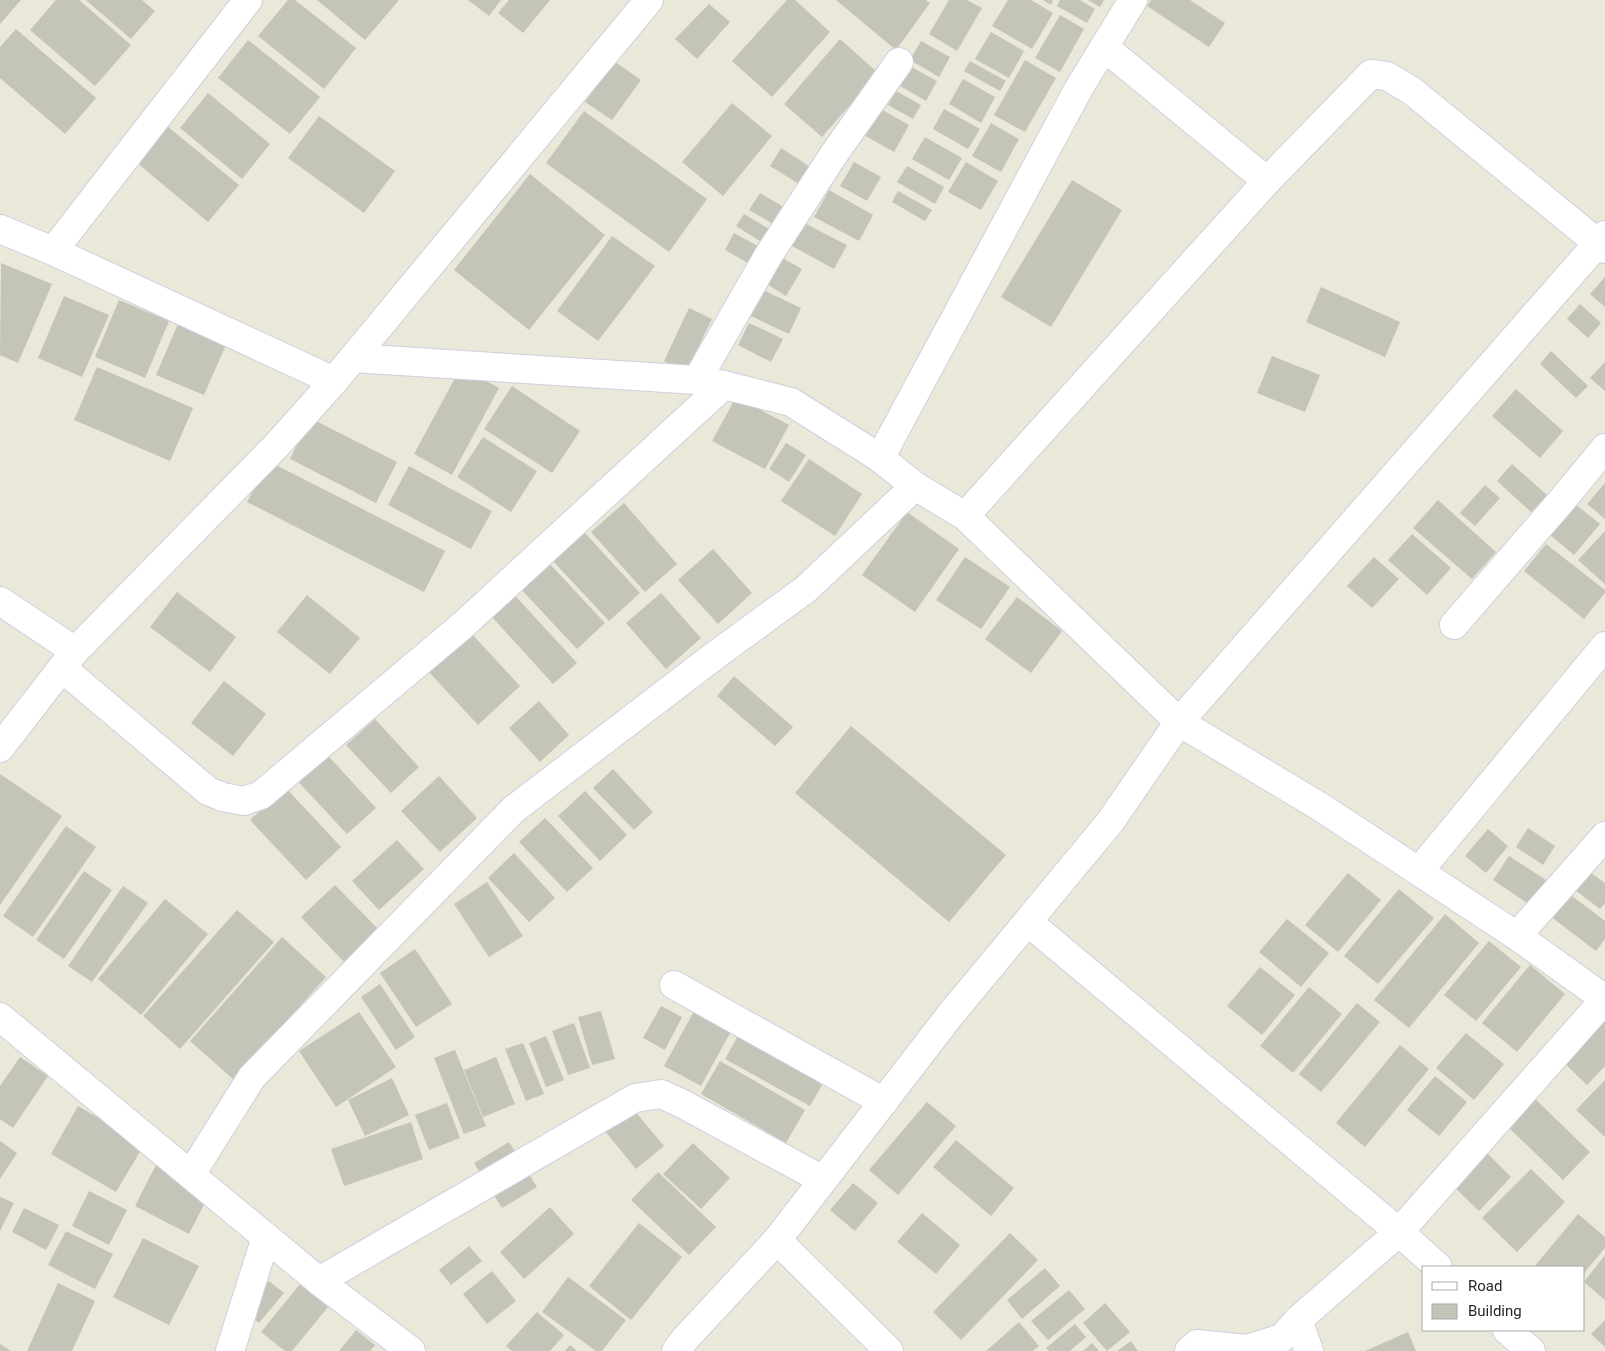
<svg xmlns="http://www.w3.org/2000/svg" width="1605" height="1351" font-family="Roboto,sans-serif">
<rect width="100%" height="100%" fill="#e9e8d9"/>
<!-- building -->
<g fill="#c4c4b8">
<path d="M0 0H21L0 24Z"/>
<path d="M56 0H79L131 45 95 86 30 30Z"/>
<path d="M86 0H142L155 11 131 39Z"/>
<path d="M288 0H295L356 48 324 89 258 36Z"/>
<path d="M317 0H399L365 40Z"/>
<path d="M468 0H501L489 16Z"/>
<path d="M509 0H550L523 33 498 13Z"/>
<path d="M787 0H795L830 32 772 97 732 61Z"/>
<path d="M836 0H926L930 3 896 50Z"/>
<path d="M949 0H967L982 8 957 51 929 34Z"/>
<path d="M1008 0H1031L1053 13 1032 49 992 26Z"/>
<path d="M1043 0H1053L1051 5Z"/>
<path d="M1060 0H1080L1095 9 1087 23 1057 6Z"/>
<path d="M1088 0H1104L1100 7Z"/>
<path d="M1151 0H1190L1225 23 1209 47 1147 6Z"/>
<path d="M709 4 730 22 697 59 675 39Z"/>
<path d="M1060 15 1084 29 1060 72 1035 58Z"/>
<path d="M16 29 96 98 65 134 0 78V47Z"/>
<path d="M991 32 1024 51 1009 78 975 59Z"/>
<path d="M840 39 878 73 822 137 784 104Z"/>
<path d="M248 40 320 97 290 134 218 78Z"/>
<path d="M921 41 950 57 939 77 910 60Z"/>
<path d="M1025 60 1056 78 1025 132 994 115Z"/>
<path d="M614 61 641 80 612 120 585 102Z"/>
<path d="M970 61 1006 81 1000 91 964 71Z"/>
<path d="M906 64 937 81 926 101 895 83Z"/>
<path d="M963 79 995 97 981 123 949 104Z"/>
<path d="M896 91 921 105 913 119 888 105Z"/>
<path d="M208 93 270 144 242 179 180 128Z"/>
<path d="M732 103 772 136 723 196 682 162Z"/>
<path d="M879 108 909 125 894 152 864 135Z"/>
<path d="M944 109 980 129 968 149 933 129Z"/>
<path d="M584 111 707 199 669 252 546 163Z"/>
<path d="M319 116 395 171 364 213 288 158Z"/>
<path d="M991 123 1019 139 1001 172 972 156Z"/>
<path d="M167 126 239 185 208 222 136 162Z"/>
<path d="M925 137 962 158 949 180 912 159Z"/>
<path d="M781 148 815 170 804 187 770 166Z"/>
<path d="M854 162 881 177 867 201 840 186Z"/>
<path d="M966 162 998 181 981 210 948 192Z"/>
<path d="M907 166 944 187 935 204 897 182Z"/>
<path d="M530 174 605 235 529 330 454 270Z"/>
<path d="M1072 180 1122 210 1051 327 1001 297Z"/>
<path d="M829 190 873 215 859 241 814 217Z"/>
<path d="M898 191 932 210 925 221 892 202Z"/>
<path d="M760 193 787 209 777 226 749 210Z"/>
<path d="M744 214 774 232 766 245 736 226Z"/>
<path d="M804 223 847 245 834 269 792 246Z"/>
<path d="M734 233 765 250 755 267 725 250Z"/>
<path d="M612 236 655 266 598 341 557 311Z"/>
<path d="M781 257 802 269 786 296 765 283Z"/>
<path d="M1 263 52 284 18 363 0 355Z"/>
<path d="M1605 277V307L1590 294Z"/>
<path d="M1321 287 1400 322 1385 357 1306 322Z"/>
<path d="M763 290 801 308 789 334 751 316Z"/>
<path d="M64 296 109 315 82 377 38 358Z"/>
<path d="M119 300 169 321 145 378 95 357Z"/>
<path d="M1580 304 1601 323 1588 338 1567 319Z"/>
<path d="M689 308 712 319 686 372 664 361Z"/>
<path d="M181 317 229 338 204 395 156 375Z"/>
<path d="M749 323 783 339 771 362 738 345Z"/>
<path d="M1551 351 1588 386 1576 398 1540 364Z"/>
<path d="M1272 356 1320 375 1305 412 1257 393Z"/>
<path d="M1605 362V391L1590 378Z"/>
<path d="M97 367 193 408 170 461 74 420Z"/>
<path d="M461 367 499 388 452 475 414 454Z"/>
<path d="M512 386 580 431 552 473 484 429Z"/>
<path d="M1516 389 1563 431 1540 458 1492 416Z"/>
<path d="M736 397 789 425 765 469 712 441Z"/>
<path d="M310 418 397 462 376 503 290 459Z"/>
<path d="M483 437 537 471 511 512 457 477Z"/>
<path d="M786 443 806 455 789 482 769 469Z"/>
<path d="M809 459 862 494 835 536 781 501Z"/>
<path d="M268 461 445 551 424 592 247 502Z"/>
<path d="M1512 464 1547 495 1531 512 1497 481Z"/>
<path d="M409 466 492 511 471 549 388 505Z"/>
<path d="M1605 483V519L1587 504Z"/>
<path d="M1485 485 1500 498 1475 526 1460 513Z"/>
<path d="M1438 500 1496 552 1472 579 1413 528Z"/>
<path d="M624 503 677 564 645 592 591 532Z"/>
<path d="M1574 503 1600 524 1574 555 1549 534Z"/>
<path d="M907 512 959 549 915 612 862 575Z"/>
<path d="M1605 531V584L1578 560Z"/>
<path d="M584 532 640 593 609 621 553 561Z"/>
<path d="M1412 534 1451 568 1427 595 1388 560Z"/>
<path d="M1546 544 1605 590V593L1584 619 1524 571Z"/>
<path d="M713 549 752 593 718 624 678 580Z"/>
<path d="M965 557 1010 587 981 629 936 600Z"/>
<path d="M1374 557 1399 579 1372 608 1347 586Z"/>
<path d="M547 561 605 623 577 649 519 587Z"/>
<path d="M507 587 577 663 553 684 484 608Z"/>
<path d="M177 592 236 637 210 672 150 627Z"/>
<path d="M661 593 701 638 666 669 626 623Z"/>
<path d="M307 595 360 638 330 674 277 632Z"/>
<path d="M1017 597 1062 631 1031 673 985 639Z"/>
<path d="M470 632 520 686 478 725 428 671Z"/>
<path d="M734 676 793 727 775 746 717 696Z"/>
<path d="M224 681 266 714 233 756 191 723Z"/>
<path d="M539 701 569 735 540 762 509 728Z"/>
<path d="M375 719 419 767 391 793 346 745Z"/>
<path d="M851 726 1006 855 949 922 795 793Z"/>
<path d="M321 748 376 808 347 834 292 775Z"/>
<path d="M613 769 653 812 634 830 593 788Z"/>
<path d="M0 774 62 816 0 905Z"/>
<path d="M439 776 477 818 440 852 401 811Z"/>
<path d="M285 787 341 847 306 880 250 820Z"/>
<path d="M585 791 627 835 600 861 558 816Z"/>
<path d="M545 818 593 868 567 892 519 842Z"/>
<path d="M66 826 96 847 33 937 3 916Z"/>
<path d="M1528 828 1555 846 1543 865 1516 847Z"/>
<path d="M1488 829 1508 846 1486 873 1465 856Z"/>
<path d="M397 840 424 869 379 910 352 881Z"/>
<path d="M514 853 555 898 529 922 488 878Z"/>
<path d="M1509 856 1546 880 1530 905 1493 880Z"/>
<path d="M1584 868 1605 883V903L1600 909 1570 886Z"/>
<path d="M84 871 112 890 64 959 36 940Z"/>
<path d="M1348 873 1381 900 1338 952 1305 925Z"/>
<path d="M487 882 523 936 489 957 454 904Z"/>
<path d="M335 885 379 930 345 963 301 917Z"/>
<path d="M123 886 148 903 92 982 68 966Z"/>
<path d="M1399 889 1434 918 1378 984 1344 956Z"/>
<path d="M1568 893 1605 921V939L1596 951 1550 916Z"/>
<path d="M165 899 208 934 141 1015 98 979Z"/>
<path d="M237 910 274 942 180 1049 143 1016Z"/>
<path d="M1445 914 1479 943 1409 1028 1374 1000Z"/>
<path d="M1287 919 1329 953 1301 987 1259 952Z"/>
<path d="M282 937 326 977 234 1080 190 1041Z"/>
<path d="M1489 941 1521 967 1476 1021 1444 995Z"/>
<path d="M415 949 452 1004 416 1027 380 973Z"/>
<path d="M1530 965 1565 994 1517 1052 1482 1023Z"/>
<path d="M1260 967 1295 995 1262 1035 1227 1006Z"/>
<path d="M380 984 415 1037 396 1050 361 997Z"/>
<path d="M1309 987 1342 1014 1293 1073 1260 1046Z"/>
<path d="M1357 1003 1380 1022 1321 1092 1299 1074Z"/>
<path d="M698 1004 735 1024 701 1086 664 1066Z"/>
<path d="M661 1006 682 1017 665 1050 643 1038Z"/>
<path d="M1605 1009V1066L1587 1085 1556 1055Z"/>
<path d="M601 1011 615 1059 592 1065 578 1017Z"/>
<path d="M359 1012 396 1067 336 1107 299 1051Z"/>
<path d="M574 1023 590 1068 568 1075 552 1031Z"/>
<path d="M744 1025 829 1073 810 1106 725 1059Z"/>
<path d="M1466 1033 1504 1064 1474 1100 1436 1068Z"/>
<path d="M546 1036 564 1080 546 1087 529 1043Z"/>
<path d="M523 1043 544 1094 526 1101 505 1049Z"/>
<path d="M1400 1045 1429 1069 1365 1147 1336 1123Z"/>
<path d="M455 1050 486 1126 464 1134 434 1058Z"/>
<path d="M20 1057 48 1076 13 1128 0 1119V1086Z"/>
<path d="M496 1057 515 1104 483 1117 464 1070Z"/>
<path d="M720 1061 805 1110 786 1143 701 1094Z"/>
<path d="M1435 1076 1467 1102 1439 1136 1407 1110Z"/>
<path d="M392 1078 409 1115 365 1136 348 1100Z"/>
<path d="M1605 1080V1137L1576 1110Z"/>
<path d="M1531 1095 1590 1152 1563 1180 1504 1123Z"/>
<path d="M927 1102 956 1126 898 1195 869 1170Z"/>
<path d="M447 1103 460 1138 429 1150 415 1115Z"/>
<path d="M78 1106 144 1145 116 1192 51 1154Z"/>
<path d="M633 1109 664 1146 636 1169 605 1131Z"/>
<path d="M411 1122 423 1159 344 1186 331 1149Z"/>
<path d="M956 1140 1014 1188 991 1216 933 1167Z"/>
<path d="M0 1141 17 1153 0 1179Z"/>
<path d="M509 1142 537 1187 502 1208 474 1163Z"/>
<path d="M693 1143 730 1178 701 1209 663 1174Z"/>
<path d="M1483 1149 1511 1177 1479 1211 1450 1183Z"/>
<path d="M156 1165 210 1193 189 1234 135 1206Z"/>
<path d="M1531 1169 1565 1202 1517 1252 1482 1218Z"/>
<path d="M658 1172 716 1227 689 1255 631 1200Z"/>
<path d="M853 1183 878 1203 855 1231 830 1210Z"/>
<path d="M89 1191 127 1210 109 1245 72 1226Z"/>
<path d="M0 1197 14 1203 0 1231Z"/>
<path d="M550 1207 574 1234 524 1279 500 1252Z"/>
<path d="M24 1208 59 1225 46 1250 12 1232Z"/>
<path d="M922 1213 960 1245 936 1274 897 1242Z"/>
<path d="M1578 1214 1605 1237V1248L1584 1273V1267H1534Z"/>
<path d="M639 1223 682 1257 631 1320 589 1286Z"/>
<path d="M66 1231 113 1254 95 1289 48 1265Z"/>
<path d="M1010 1233 1038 1260 961 1340 933 1312Z"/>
<path d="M143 1238 199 1266 169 1325 113 1297Z"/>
<path d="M469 1246 482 1261 451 1285 439 1270Z"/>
<path d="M1605 1255V1300L1584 1282Z"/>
<path d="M1045 1268 1060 1286 1022 1319 1007 1300Z"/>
<path d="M492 1271 516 1301 487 1324 463 1294Z"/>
<path d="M568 1277 626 1320 602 1351H596L542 1312Z"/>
<path d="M269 1281 284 1293 259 1323 245 1312Z"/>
<path d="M58 1283 95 1301 72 1351H27Z"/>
<path d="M300 1284 328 1307 292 1351H285L261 1332Z"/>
<path d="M1069 1290 1085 1309 1048 1340 1031 1321Z"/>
<path d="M1105 1303 1130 1332 1107 1351 1083 1323Z"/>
<path d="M537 1312 564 1335 550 1351H512L506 1346Z"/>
<path d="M1605 1320V1347L1591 1334Z"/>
<path d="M1019 1322 1039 1346 1033 1351H986Z"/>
<path d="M1075 1324 1086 1337 1070 1351H1049L1046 1348Z"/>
<path d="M356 1330 375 1345 370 1351H339Z"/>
<path d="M1408 1332 1416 1351H1365Z"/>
<path d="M1131 1341 1138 1351H1117Z"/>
<path d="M1092 1343 1099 1351H1083Z"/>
<path d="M0 1344 11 1351H0Z"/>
<path d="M570 1345 577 1351H565Z"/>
</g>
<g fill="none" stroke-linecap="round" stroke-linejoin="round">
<defs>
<g id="minor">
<path d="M1267 181 1371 74 1387 76 1412 91 1605 249"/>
<path d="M0 229 53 251 334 381"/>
<path d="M53 251 248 0"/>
<path d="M353 358 697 380 724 385 791 402 880 458 915 486"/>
<path d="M697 380 768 256 834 154 899 62"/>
<path d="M880 458 1079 88 1133 0"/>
<path d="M965 516 1267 181 1104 47"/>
<path d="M0 601 75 651"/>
<path d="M1454 625 1563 499 1605 448"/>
<path d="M62 668 208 791 223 797 244 801 261 795 463 625 724 385"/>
<path d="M0 748 75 651 277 445 334 381 649 0"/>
<path d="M1419 871 1605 646"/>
<path d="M1028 922 1399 1232 1438 1267"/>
<path d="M1517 936 1605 836"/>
<path d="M674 985 884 1102"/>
<path d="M0 1017 319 1281 411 1351"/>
<path d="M191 1174 252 1077 514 809 713 657 806 589 915 486 965 516 1179 722 1319 806 1517 936 1605 999"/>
<path d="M777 1240 889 1351"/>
<path d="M319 1281 635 1098 661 1094 681 1103 823 1180"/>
<path d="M1298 1320 1309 1351"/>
<path d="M1507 1330 1531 1351"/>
<path d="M230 1351 266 1237"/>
<path d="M1189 1351 1197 1344 1247 1349 1282 1338 1298 1320 1399 1232 1605 999"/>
</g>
<path id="tertiary" d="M676 1351 685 1339 777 1240 951 1014 1110 822 1179 722 1605 235"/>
</defs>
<!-- minor casing -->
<use href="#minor" stroke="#d1cee0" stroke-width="30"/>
<!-- tertiary casing -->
<use href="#tertiary" stroke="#d1cee0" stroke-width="30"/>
<!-- minor -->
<use href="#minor" stroke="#fff" stroke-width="28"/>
<!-- tertiary -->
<use href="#tertiary" stroke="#fff" stroke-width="28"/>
</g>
<!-- legend -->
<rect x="1422" y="1266" width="162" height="65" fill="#ffffff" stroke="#a9a9a9"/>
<rect x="1432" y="1282" width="25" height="8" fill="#ffffff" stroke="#a9a9a9"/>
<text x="1468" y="1291" font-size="15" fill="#272727">Road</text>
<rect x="1432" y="1304" width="25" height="15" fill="#c4c4b8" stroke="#a9a9a9"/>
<text x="1468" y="1316" font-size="15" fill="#272727">Building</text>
</svg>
